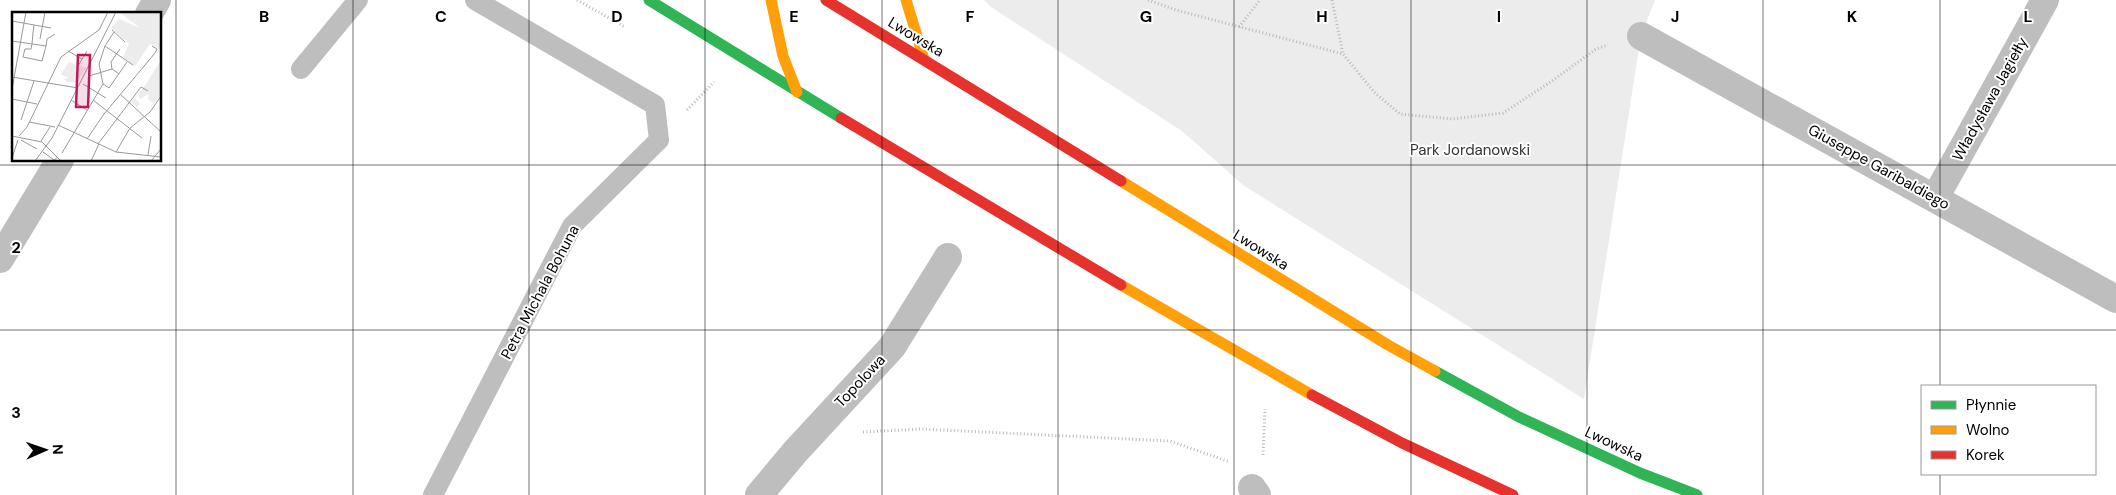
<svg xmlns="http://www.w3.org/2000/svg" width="2116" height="495" font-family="'DM Sans',sans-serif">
<rect width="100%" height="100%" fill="#fff"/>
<!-- green -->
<path fill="#ececec" d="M984 0H1655L1641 36 1584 399 1243 185 1182 131 991 7Z"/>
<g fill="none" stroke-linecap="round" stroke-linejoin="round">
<!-- path -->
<g stroke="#b9b9b9" stroke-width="3" stroke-dasharray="1 2.5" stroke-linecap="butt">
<path d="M577 0 625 27"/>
<path d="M1148 0 1176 10 1343 54 1374 92 1400 114 1452 119 1503 113 1552 81 1596 49 1608 45"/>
<path d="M1332 0 1343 54"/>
<path d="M1239 27 1260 0"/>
<path d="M687 110 714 82"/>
<path d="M863 432 921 429 1170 441 1230 462"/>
<path d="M1263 455 1265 409"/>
</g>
<!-- lane -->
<g stroke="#bebebe" stroke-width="20">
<path d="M301 69 358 0"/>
<path d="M433 495 572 226 659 140 655 105 475 0"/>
</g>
<!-- street -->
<g stroke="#bebebe" stroke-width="28">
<path d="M149 14 157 0"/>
<path d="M1641 36 2116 299"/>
<path d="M1935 198 2045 0"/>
<path d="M0 259 60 160"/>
<path d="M1252 488 1257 495"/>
<path d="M759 495 795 452 892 347 948 257"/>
</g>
<!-- fast -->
<g stroke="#30b455" stroke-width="11">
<path d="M649 0 841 118"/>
<path d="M1435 371 1519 417 1640 473 1697 495"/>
</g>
<!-- slow -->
<g stroke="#ff9f0a" stroke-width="11">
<path d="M771 0 783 56 797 92"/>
<path d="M906 0 924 59"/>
<path d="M1121 181 1388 345 1435 371"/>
<path d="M1121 285 1312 395"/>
</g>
<!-- jam -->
<g stroke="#e5322d" stroke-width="11">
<path d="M826 0 1121 181"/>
<path d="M841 118 1121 285"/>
<path d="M1312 395 1402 443 1513 495"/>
</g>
</g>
<!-- grid -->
<path fill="none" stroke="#000" stroke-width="1" stroke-opacity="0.55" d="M176 0V495M353 0V495M529 0V495M705 0V495M882 0V495M1058 0V495M1234 0V495M1411 0V495M1587 0V495M1763 0V495M1940 0V386M0 165H2116M0 330H2116M1940 474V495"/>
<g text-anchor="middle" stroke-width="4" stroke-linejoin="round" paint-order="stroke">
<!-- street labels -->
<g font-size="15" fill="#000" stroke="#fff">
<text transform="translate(916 37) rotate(31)" y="5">Lwowska</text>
<text transform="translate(1990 99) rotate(-61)" y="5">Władysława Jagiełły</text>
<text transform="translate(1879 167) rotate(29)" y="5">Giuseppe Garibaldiego</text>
<text transform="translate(1261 250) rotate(32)" y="5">Lwowska</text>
<text transform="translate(540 292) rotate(-62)" y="5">Petra Michala Bohuna</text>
<text transform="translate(860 381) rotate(-47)" y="5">Topolowa</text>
<text transform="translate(1614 444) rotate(25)" y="5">Lwowska</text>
</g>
<!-- park labels -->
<g font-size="15" fill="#333" stroke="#fff">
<text x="1470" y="155">Park Jordanowski</text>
</g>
</g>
<!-- overview -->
<g transform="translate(12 12)">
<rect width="149" height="149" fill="#fff"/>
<path d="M107 0H149V38L138 32 123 54 111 45 117 32 99 16 107 7 128 16ZM149 48V82L137 98 141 91 136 87 137 82 128 87 126 83 123 86 128 92 125 95 119 90 132 75ZM57 50 75 56 64 71 55 70 52 67 56 66 49 62Z" fill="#ececec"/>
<path fill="none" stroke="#999" stroke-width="1" d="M0 9 39 16M100 18 113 30M28 27 33 0M0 29 7 30 20 32 34 34 30 49 11 45 13 37H19L20 32 21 21 22 13M34 34 35 27 43 22M93 34 121 53M56 39 70 47M66 54 75 39M100 57 99 50 108 37M77 64 100 57 107 62M0 65 66 76M71 72 94 86M91 72 97 76 115 50M0 77 14 0M108 82 149 120M0 87 25 92M59 88 75 98M81 88 130 126M9 108 22 69M17 110 43 115M46 113 104 140 149 145M0 124 30 130 49 149M7 124 15 115 49 45 87 18 96 0M75 127 92 102 143 41 145 37 140 34M9 128 25 137M29 129 38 115M86 132 129 75 136 79M31 140 42 148 46 145M104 140 118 116 138 100 149 84M50 141 91 72 87 52 93 34 102 20M136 143 139 124M0 146 6 128M23 149 40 126 104 0M79 149 87 132M139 149 149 137"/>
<path fill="#c2185b" fill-opacity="0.15" stroke="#c2185b" stroke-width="2.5" d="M66 43H78L76 95H64Z"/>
<rect width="149" height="149" fill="none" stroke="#000" stroke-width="2.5"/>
</g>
<g font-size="16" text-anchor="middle" font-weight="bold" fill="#000" stroke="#fff" stroke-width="4" stroke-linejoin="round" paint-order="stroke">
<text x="264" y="22">B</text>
<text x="441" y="22">C</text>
<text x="617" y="22">D</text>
<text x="794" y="22">E</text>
<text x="970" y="22">F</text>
<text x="1146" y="22">G</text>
<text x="1322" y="22">H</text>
<text x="1499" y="22">I</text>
<text x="1675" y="22">J</text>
<text x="1852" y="22">K</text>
<text x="2028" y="22">L</text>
<text x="16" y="253">2</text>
<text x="16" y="418">3</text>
</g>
<!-- legend -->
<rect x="1921" y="385" width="175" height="90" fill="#ffffff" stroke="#999999"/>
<rect x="1931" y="401" width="25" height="8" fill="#30b455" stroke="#999999"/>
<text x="1966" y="410" font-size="15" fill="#000000">Płynnie</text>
<rect x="1931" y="426" width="25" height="8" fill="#ff9f0a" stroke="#999999"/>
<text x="1966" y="435" font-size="15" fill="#000000">Wolno</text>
<rect x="1931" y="451" width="25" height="8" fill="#e5322d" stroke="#999999"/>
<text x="1966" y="460" font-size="15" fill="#000000">Korek</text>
<!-- north arrow -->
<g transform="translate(45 450) rotate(88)" stroke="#ffffff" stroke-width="4" paint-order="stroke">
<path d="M0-4L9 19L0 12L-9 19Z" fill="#000000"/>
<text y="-8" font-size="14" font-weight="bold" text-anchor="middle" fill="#000000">N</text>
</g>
</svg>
